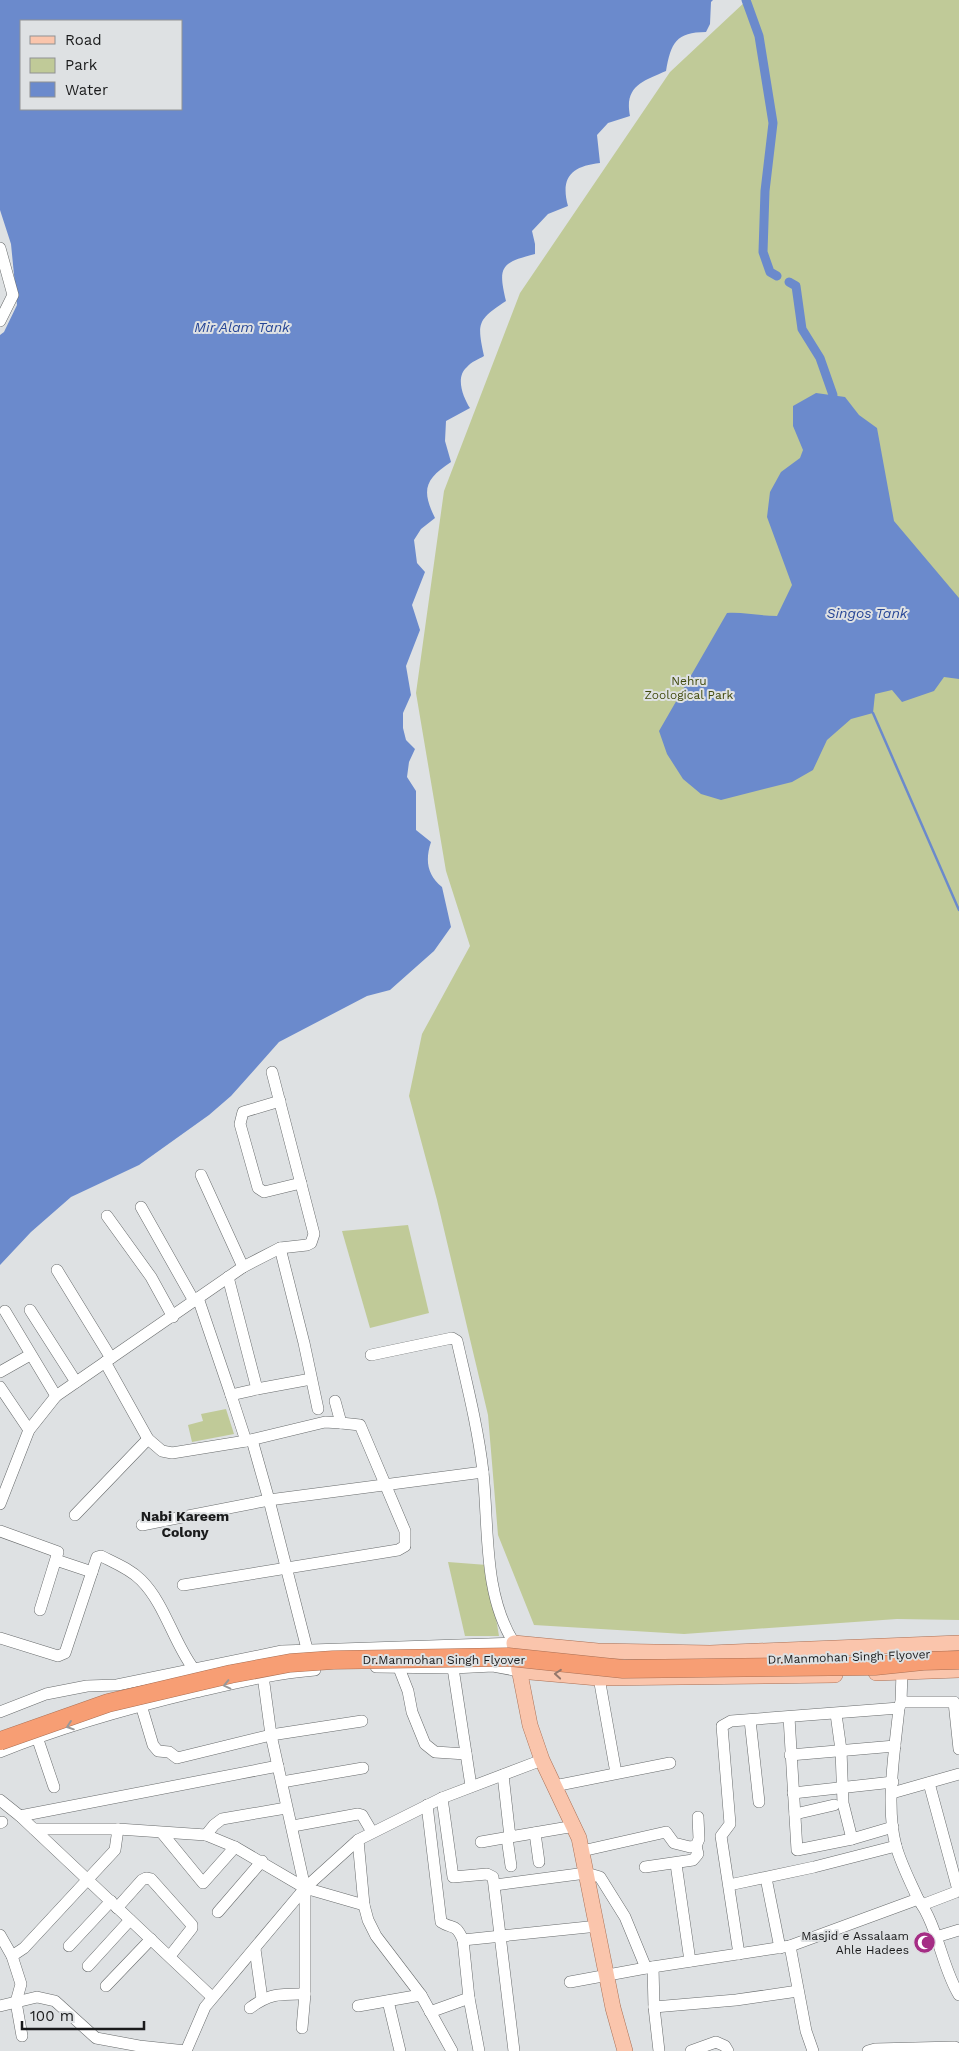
<svg xmlns="http://www.w3.org/2000/svg" width="959" height="2051" font-family="'Work Sans',sans-serif">
<rect width="100%" height="100%" fill="#dee1e3"/>
<!-- park -->
<g fill="#c0ca98">
<path d="M747 0H959V1620L897 1619 684 1634 534 1625 498 1535 488 1415 437 1200 409 1096 422 1034 470 946 446 871 416 693 444 491 520 293 670 72Z"/>
<path d="M408 1225 429 1313 370 1328 342 1231Z"/>
<path d="M226 1409 234 1434 192 1442 188 1425 203 1421 201 1414Z"/>
<path d="M448 1562 487 1565 499 1636H465Z"/>
</g>
<!-- water -->
<g fill="#6b8acc" fill-rule="evenodd">
<path d="M0 0H713L711 2 710 24 706 32C676 32 671 43 666 71 643 81 624 86 630 116L608 123 597 135 600 163C572 166 560 177 568 206L548 214 532 231 535 244V254C500 263 498 267 506 301 477 320 477 323 484 356 479 359 471 362 467 367 455 377 463 397 470 408L446 421 445 441 451 462C425 479 421 490 435 518L421 529 414 540 417 563 425 572 412 605 420 630 406 666 411 695 403 713V728L406 740 415 749 409 762 407 777 416 791V830L431 842C425 860 427 875 442 887L451 927 434 951 390 990 367 996 279 1042 231 1096 209 1115 139 1165 71 1197 31 1232 0 1265V335L4 332 17 305 11 244 0 210ZM21 21H181V109H21Z"/>
<path d="M816 393 845 397 859 415 877 428 894 521 959 598V679L944 677 934 691 902 702 892 690 875 694 873 713 851 719 827 740 813 770 792 782 721 800 701 794 683 779 667 754 659 731 727 613C744 612 760 616 777 616L792 585 767 517 770 492 781 472 800 458 803 450 793 426V406Z"/>
</g>
<g fill="none" stroke-linecap="round" stroke-linejoin="round">
<!-- stream -->
<path stroke="#6b8acc" stroke-width="2.5" d="M873 713 959 910"/>
<!-- canal -->
<g stroke="#6b8acc" stroke-width="9">
<path d="M746 0 759 36 773 123 765 191 763 252 770 272 777 276"/>
<path d="M789 282 796 286 802 329 820 358 833 395"/>
</g>
<defs>
<g id="minor">
<path d="M0 248 13 295 0 321"/>
<path d="M280 1101 243 1112 240 1124 258 1188 264 1192 301 1183"/>
<path d="M201 1175 243 1267"/>
<path d="M141 1207 194 1301"/>
<path d="M107 1216 151 1277 173 1317"/>
<path d="M280 1248 304 1343 318 1409"/>
<path d="M57 1270 111 1358"/>
<path d="M228 1277 257 1389 231 1395 246 1441"/>
<path d="M198 1298 231 1395"/>
<path d="M30 1310 76 1382"/>
<path d="M5 1311 56 1396"/>
<path d="M371 1355 452 1338 457 1341C467 1385 478 1428 483 1472 489 1529 483 1594 514 1643"/>
<path d="M105 1362 148 1439 162 1451 172 1453 246 1441 325 1422 341 1423 335 1401"/>
<path d="M0 1372 30 1355"/>
<path d="M0 1387 29 1430"/>
<path d="M257 1389 311 1379"/>
<path d="M252 1440 269 1500 307 1649V1656"/>
<path d="M0 1504 29 1430 56 1396 243 1267 280 1248 307 1245 311 1243 314 1234 272 1072"/>
<path d="M75 1515 148 1439"/>
<path d="M142 1525 269 1500 483 1472"/>
<path d="M0 1531 58 1552 40 1610"/>
<path d="M56 1560 92 1572"/>
<path d="M183 1585 398 1550 405 1546V1531L360 1425 341 1423"/>
<path d="M0 1638 58 1656 65 1653 97 1557 101 1556C115 1563 130 1569 141 1580 165 1604 173 1641 193 1668"/>
<path d="M376 1667 453 1668 493 1666 519 1671"/>
<path d="M399 1668 408 1691 412 1712 425 1744 435 1752 466 1754"/>
<path d="M453 1668 471 1786"/>
<path d="M598 1672 616 1773"/>
<path d="M902 1672 901 1702 899 1708C895 1749 885 1806 896 1846 901 1864 910 1881 918 1899 938 1926 942 1968 959 1995"/>
<path d="M263 1676 271 1735 305 1888V1994L302 2028"/>
<path d="M901 1702H954L959 1749"/>
<path d="M141 1705 153 1745 158 1751 169 1752 177 1758 271 1735 362 1721"/>
<path d="M0 1712 46 1694 87 1686 117 1685 282 1651 514 1643"/>
<path d="M836 1714 841 1750 843 1803 852 1839"/>
<path d="M789 1717 797 1850 852 1839 893 1827"/>
<path d="M750 1720 759 1802"/>
<path d="M37 1737 54 1787"/>
<path d="M0 1752C64 1726 129 1708 196 1692 235 1683 275 1673 315 1670"/>
<path d="M790 1755 895 1746"/>
<path d="M503 1775 510 1837 575 1826"/>
<path d="M282 1782 363 1768"/>
<path d="M554 1786 670 1763"/>
<path d="M793 1793 893 1782"/>
<path d="M892 1793 959 1774"/>
<path d="M442 1798 453 1877 487 1874 493 1877 514 2051"/>
<path d="M0 1800 20 1816 212 1997"/>
<path d="M427 1805 441 1922C453 1930 455 1922 463 1940"/>
<path d="M795 1814 834 1805"/>
<path d="M20 1816 278 1766"/>
<path d="M0 1823 2 1822"/>
<path d="M293 1826 358 1814 362 1815 372 1832"/>
<path d="M34 1829H118L206 1835 235 1847 305 1888 364 1905"/>
<path d="M162 1833 203 1883 235 1847"/>
<path d="M535 1833 539 1862"/>
<path d="M206 1835 214 1825 222 1819 286 1808"/>
<path d="M507 1838 511 1866"/>
<path d="M358 1840 364 1905 368 1920 376 1936 421 1995 452 2051"/>
<path d="M481 1842 510 1837"/>
<path d="M582 1851 666 1832 674 1843 690 1847 696 1846 699 1839 698 1817"/>
<path d="M676 1864 690 1961"/>
<path d="M645 1867 693 1860 698 1854 696 1846"/>
<path d="M766 1878 780 1948"/>
<path d="M495 1885 586 1873 600 1877 625 1917 646 1968"/>
<path d="M729 1885 814 1867 896 1846"/>
<path d="M922 1905 956 1892 958 1890 929 1783"/>
<path d="M117 1908 142 1880 146 1878 151 1879 192 1925V1928L170 1956"/>
<path d="M218 1912 262 1861"/>
<path d="M0 1935 12 1956 21 1984 16 2002 22 2036"/>
<path d="M936 1937 959 1930"/>
<path d="M69 1946 111 1901"/>
<path d="M790 1946 806 2031 813 2051"/>
<path d="M255 1949 262 1999"/>
<path d="M739 1954 721 1836 730 1824 722 1726 731 1721 899 1708"/>
<path d="M12 1956 24 1948 115 1850 118 1829"/>
<path d="M88 1966 130 1920"/>
<path d="M653 1967 654 2007 659 2051"/>
<path d="M570 1982 646 1968 790 1946 918 1899"/>
<path d="M106 1986 151 1939"/>
<path d="M469 1998 479 2051"/>
<path d="M388 2001 400 2051"/>
<path d="M0 2006 37 1997 55 2001 96 2038 139 2046 186 2051"/>
<path d="M358 2006 421 1995"/>
<path d="M654 2007 736 2000 798 1991"/>
<path d="M250 2008C270 1993 281 1994 305 1994"/>
<path d="M430 2012 469 1998 463 1940 598 1926"/>
<path d="M186 2051 205 2007 305 1888 358 1840 442 1798 542 1760"/>
<path d="M691 2051 716 2042 725 2046 728 2051"/>
<path d="M868 2051 875 2049 955 2047"/>
</g>
<g id="major">
<path d="M519 1671 598 1678 835 1675"/>
<path d="M876 1673 959 1670"/>
<path d="M625 2051 613 2008 579 1838 542 1760 530 1725 514 1643 598 1651 710 1653 959 1643"/>
</g>
</defs>
<!-- minor casing -->
<use href="#minor" stroke="#686b6c" stroke-width="12"/>
<!-- major casing -->
<use href="#major" stroke="#aa7055" stroke-width="16"/>
<!-- minor -->
<use href="#minor" stroke="#fff" stroke-width="11"/>
<!-- major -->
<use href="#major" stroke="#fac5ac" stroke-width="15"/>
<defs>
<path id="highway-bridge" d="M0 1741 108 1703 231 1674 290 1663 333 1660 508 1657 623 1669 875 1666 923 1661 959 1660"/>
</defs>
<!-- highway-bridge casing -->
<use href="#highway-bridge" stroke="#aa7055" stroke-width="19" stroke-linecap="butt"/>
<!-- highway-bridge -->
<use href="#highway-bridge" stroke="#f79e74" stroke-width="18"/>
</g>
<!-- one-way arrows -->
<defs><path id="oneway-chevron" d="M-2-3.5L2.5 0L-2 3.5" fill="none" stroke-width="1.6" stroke-linecap="round" stroke-linejoin="round" transform="scale(1.25)"/></defs>
<use stroke="#95786b" href="#oneway-chevron" transform="translate(558 1674) rotate(-175)"/>
<g stroke="#989899">
<use href="#oneway-chevron" transform="translate(227 1685) rotate(167)"/>
<use href="#oneway-chevron" transform="translate(70 1726) rotate(161)"/>
</g>
<!-- icons -->
<defs>
<symbol id="mosque-disc" viewBox="-11 -11 22 22"><circle r="9.5" fill="#a52d85" stroke="#dee1e3"/><path d="M3.5-4.9A6 6 0 1 0 3.5 4.9A5 5 0 1 1 3.5-4.9Z" fill="#fff"/></symbol>
</defs>
<g fill-rule="evenodd">
<use href="#mosque-disc" x="912" y="1930" width="25" height="25"/>
</g>
<g text-anchor="middle" stroke-width="4" stroke-linejoin="round" paint-order="stroke">
<!-- park labels -->
<g font-size="12" fill="#424b0e" stroke="#dee1e3">
<text x="689" y="685">Nehru<tspan x="689" dy="14">Zoological Park</tspan></text>
</g>
<!-- street labels -->
<g font-size="12" fill="#1a1b1c" stroke="#dee1e3">
<text transform="translate(849 1657) rotate(-2)" y="4">Dr.Manmohan Singh Flyover</text>
<text x="444" y="1664">Dr.Manmohan Singh Flyover</text>
</g>
<!-- poi labels -->
<g font-size="12" fill="#1a1b1c" stroke="#dee1e3" text-anchor="end">
<text x="909" y="1940">Masjid e Assalaam<tspan x="909" dy="14">Ahle Hadees</tspan></text>
</g>
<!-- water labels -->
<g font-size="14" font-style="italic" fill="#264696" stroke="#dee1e3">
<text x="242" y="332">Mir Alam Tank</text>
<text x="867" y="618">Singos Tank</text>
</g>
<!-- neighbourhood labels -->
<g font-size="14" font-weight="bold" fill="#1a1b1c" stroke="#dee1e3">
<text x="185" y="1521">Nabi Kareem<tspan x="185" dy="16">Colony</tspan></text>
</g>
</g>
<!-- legend -->
<rect x="20" y="20" width="162" height="90" fill="#dee1e3" stroke="#909293"/>
<rect x="30" y="36" width="25" height="8" fill="#fac5ac" stroke="#909293"/>
<text x="65" y="45" font-size="15" fill="#1a1b1c">Road</text>
<rect x="30" y="58" width="25" height="15" fill="#c0ca98" stroke="#909293"/>
<text x="65" y="70" font-size="15" fill="#1a1b1c">Park</text>
<rect x="30" y="82" width="25" height="15" fill="#6b8acc" stroke="#909293"/>
<text x="65" y="95" font-size="15" fill="#1a1b1c">Water</text>
<!-- scale -->
<path d="M22 2021v8h122v-8" fill="none" stroke="#1a1b1c" stroke-width="2.5"/>
<text x="30" y="2021" font-size="15" fill="#1a1b1c" stroke="#dee1e3" stroke-width="4" paint-order="stroke">100 m</text>
</svg>
